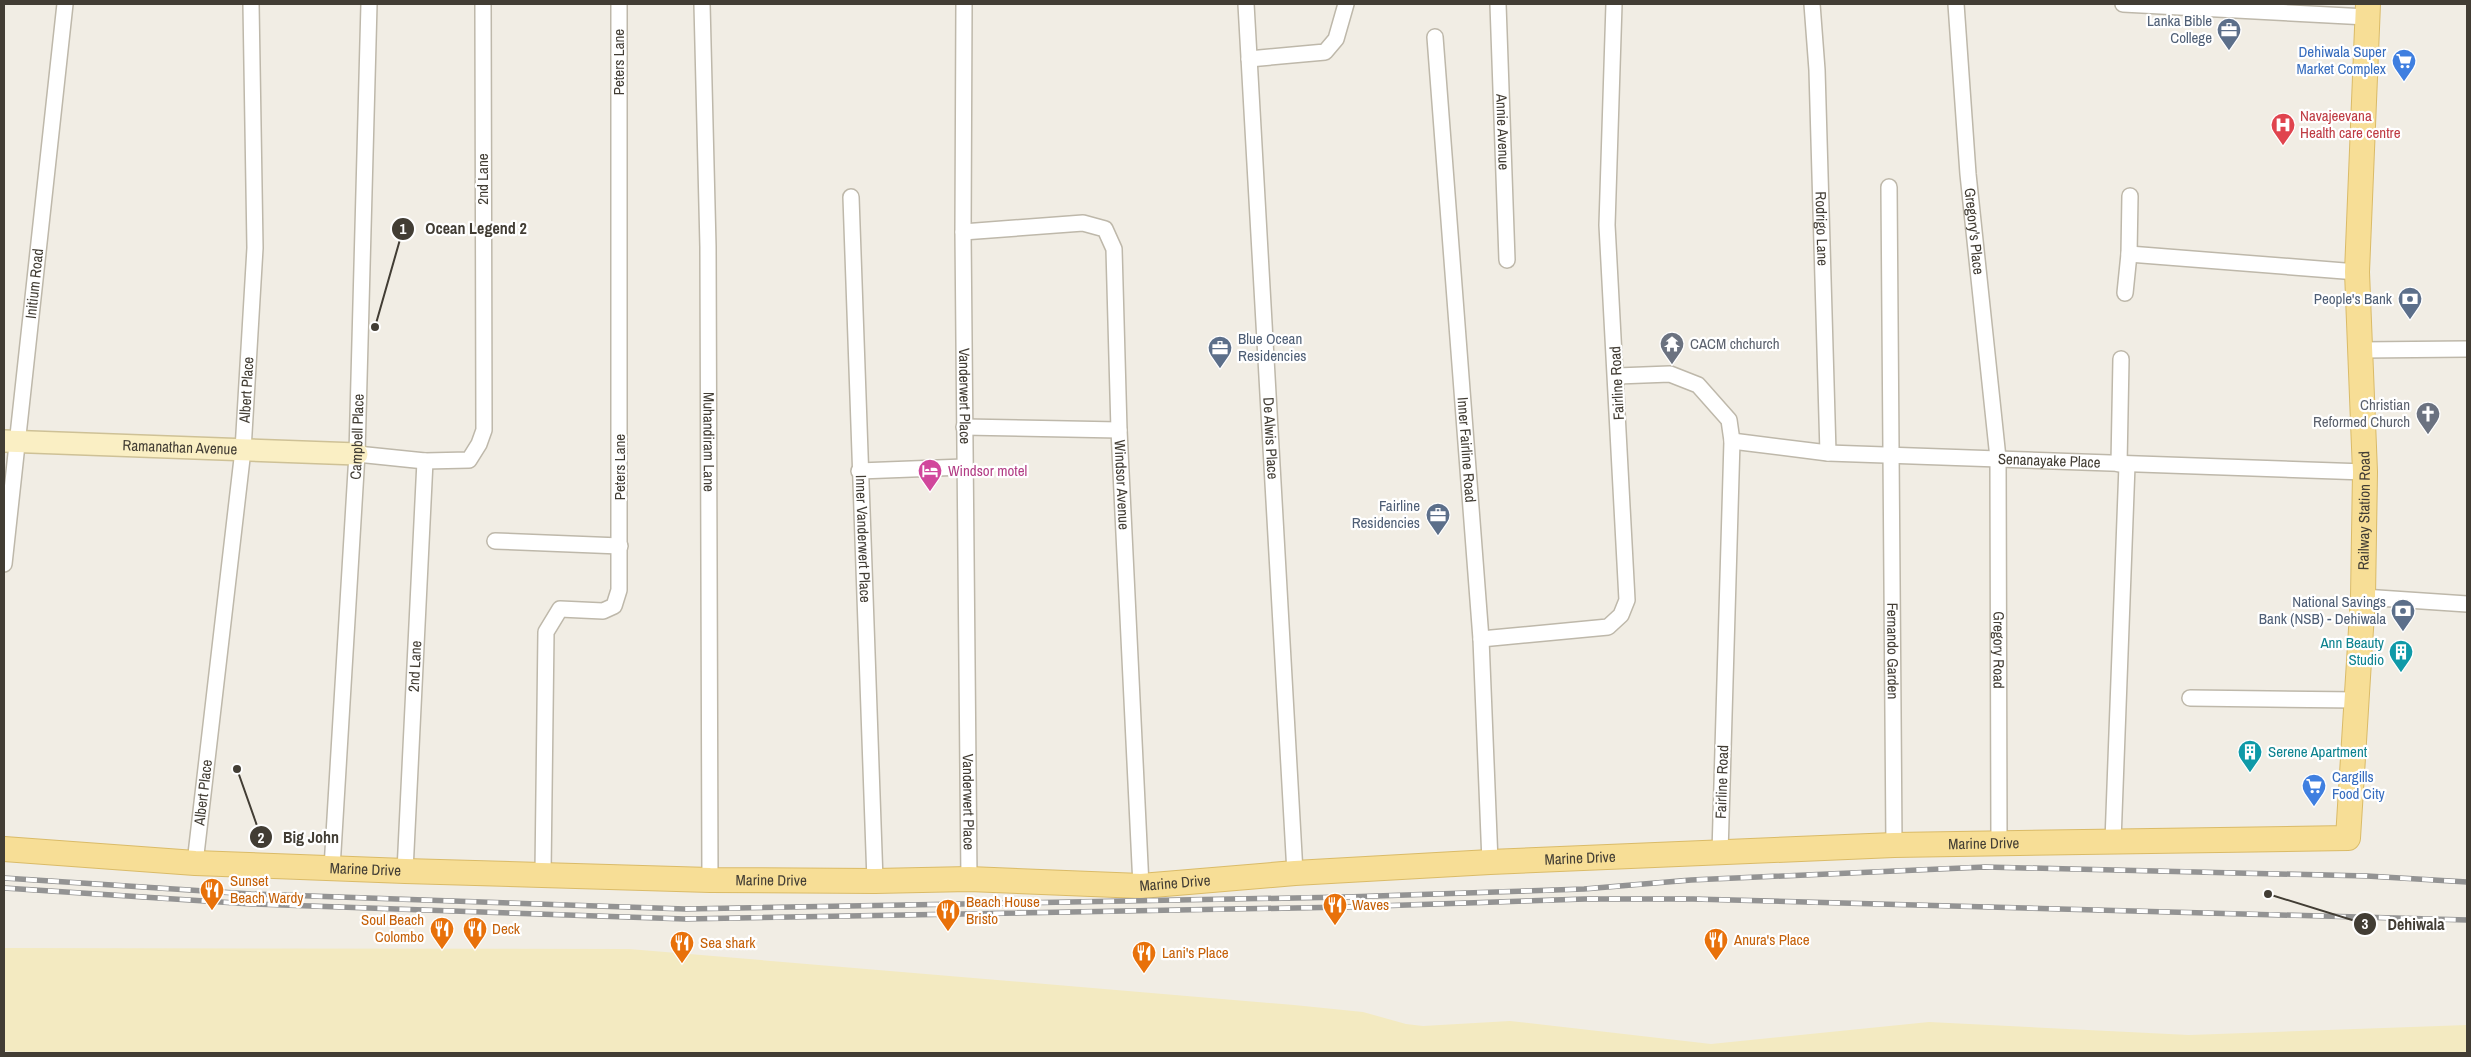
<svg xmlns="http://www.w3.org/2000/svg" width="2471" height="1057" font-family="'Archivo Narrow',sans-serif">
<rect width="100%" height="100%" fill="#f1ede4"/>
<!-- sand -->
<path fill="#f3eac1" d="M4 948 629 949 1294 1005 1363 1012 1406 1024 1423 1026 1510 1021 1711 1044 1929 1022 2189 1035 2467 1025V1053H45L4 1051Z"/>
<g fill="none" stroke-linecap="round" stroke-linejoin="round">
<defs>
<g id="street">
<path id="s1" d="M702 4 708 247 710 880"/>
<path id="s2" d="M964 4 963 232 969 879"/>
<path id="s3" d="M1246 4 1295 873"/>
<path id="s4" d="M1498 4 1507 260"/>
<path id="s5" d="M1812 4 1817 70 1828 453"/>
<path id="s6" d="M1956 4 1968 174 1998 458 1999 842"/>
<path d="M2123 4 2367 17"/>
<path id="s7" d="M1435 37 1481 639 1490 862"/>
<path d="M1249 59 1325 52 1336 39 1346 4"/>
<path id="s8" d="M1889 187 1894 845"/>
<path id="s9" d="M851 197 875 881"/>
<path id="s10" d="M963 232 1083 223 1105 229 1114 249 1119 430 1141 886"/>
<path d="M2129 254 2357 272"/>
<path d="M2125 293 2129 254 2130 196"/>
<path d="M2361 350 2467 349"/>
<path d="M1617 376 1670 374 1698 385 1729 420 1732 441 1720 853"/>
<path d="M964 427 1119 430"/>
<path id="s11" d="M1732 441 1828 453 2365 472"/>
<path d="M357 454 425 461 469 460 479 444 484 430 483 4"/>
<path d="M2119 464 2121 359"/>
<path d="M859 471 964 467"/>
<path d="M495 541 620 546"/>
<path id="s12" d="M4 564 65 4"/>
<path d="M2363 597 2467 604"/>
<path d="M1481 639 1608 627 1621 615 1627 600 1607 225 1614 4"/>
<path d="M2190 698 2357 700"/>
<path d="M2113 841 2127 465"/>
<path id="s13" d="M195 863 243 450 255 248 251 4"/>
<path id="s14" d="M332 868 357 454 369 4"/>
<path id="s15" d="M405 871 425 461"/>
<path d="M543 873 546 632 560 609 603 611 614 606 619 590V4"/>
</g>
<g id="secondary">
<path id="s16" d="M4 441 357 454"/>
</g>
<g id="primary">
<path id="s17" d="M4 849 195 863 405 871 710 880 875 881 969 879 1141 886 1295 873 1490 862 1894 845 2348 838 2363 597 2365 472 2357 272 2368 4"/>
</g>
</defs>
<!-- street casing -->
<use href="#street" stroke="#beb8aa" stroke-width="18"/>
<!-- secondary casing -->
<use href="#secondary" stroke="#cec196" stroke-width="24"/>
<!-- primary casing -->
<use href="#primary" stroke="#dabb68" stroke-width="26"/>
<!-- street -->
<use href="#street" stroke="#fff" stroke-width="15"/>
<!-- secondary -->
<use href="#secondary" stroke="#faefc4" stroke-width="21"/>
<!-- primary -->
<use href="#primary" stroke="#f7de96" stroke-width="24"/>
<defs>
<g id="rail">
<path d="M4 878 251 894 685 909 1346 897 1584 889 1691 880 1985 867 2367 876 2467 882"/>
<path d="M4 888 251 904 685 919 1347 907 1585 899H1693L2467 920"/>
</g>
</defs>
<!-- rail casing -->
<use href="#rail" stroke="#939393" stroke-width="5.5"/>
<!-- rail -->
<use href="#rail" stroke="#fff" stroke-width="4" stroke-dasharray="11" stroke-linecap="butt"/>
</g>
<!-- icons -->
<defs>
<symbol id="office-pin" viewBox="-11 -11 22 30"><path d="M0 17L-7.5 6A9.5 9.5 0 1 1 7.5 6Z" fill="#5c6f8a" stroke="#fff"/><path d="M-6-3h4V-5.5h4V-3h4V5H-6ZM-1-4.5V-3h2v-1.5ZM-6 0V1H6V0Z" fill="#fff"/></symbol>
<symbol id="supermarket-pin" viewBox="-11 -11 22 30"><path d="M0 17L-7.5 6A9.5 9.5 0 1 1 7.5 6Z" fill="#3f7fe0" stroke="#fff"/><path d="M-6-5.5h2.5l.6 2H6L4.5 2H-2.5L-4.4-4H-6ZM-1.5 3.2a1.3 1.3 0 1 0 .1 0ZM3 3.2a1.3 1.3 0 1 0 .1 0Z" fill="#fff"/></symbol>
<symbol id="hospital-pin" viewBox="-11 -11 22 30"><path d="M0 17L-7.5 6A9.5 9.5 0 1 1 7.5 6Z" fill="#e0444e" stroke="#fff"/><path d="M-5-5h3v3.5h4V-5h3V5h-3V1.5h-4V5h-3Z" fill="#fff"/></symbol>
<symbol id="bank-pin" viewBox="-11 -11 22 30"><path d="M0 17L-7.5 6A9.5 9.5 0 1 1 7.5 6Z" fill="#5c6f8a" stroke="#fff"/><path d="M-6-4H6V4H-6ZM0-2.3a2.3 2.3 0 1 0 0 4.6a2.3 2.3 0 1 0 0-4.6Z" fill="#fff"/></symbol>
<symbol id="temple-pin" viewBox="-11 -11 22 30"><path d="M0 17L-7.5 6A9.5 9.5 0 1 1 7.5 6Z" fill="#6b7280" stroke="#fff"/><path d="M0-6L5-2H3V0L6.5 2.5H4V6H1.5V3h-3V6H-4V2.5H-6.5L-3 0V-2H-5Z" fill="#fff"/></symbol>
<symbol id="church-pin" viewBox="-11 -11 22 30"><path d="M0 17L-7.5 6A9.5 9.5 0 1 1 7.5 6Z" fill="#6b7280" stroke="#fff"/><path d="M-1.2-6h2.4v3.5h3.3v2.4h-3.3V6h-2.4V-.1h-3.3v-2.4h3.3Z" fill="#fff"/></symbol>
<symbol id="hotel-pin" viewBox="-11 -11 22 30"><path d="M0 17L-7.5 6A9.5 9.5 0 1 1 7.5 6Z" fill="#d1479c" stroke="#fff"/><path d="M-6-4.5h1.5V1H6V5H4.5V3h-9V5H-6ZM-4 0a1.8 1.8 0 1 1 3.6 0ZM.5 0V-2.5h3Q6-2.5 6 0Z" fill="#fff"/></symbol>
<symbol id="building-pin" viewBox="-11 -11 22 30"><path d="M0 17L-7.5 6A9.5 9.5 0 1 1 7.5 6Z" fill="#0f9aa8" stroke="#fff"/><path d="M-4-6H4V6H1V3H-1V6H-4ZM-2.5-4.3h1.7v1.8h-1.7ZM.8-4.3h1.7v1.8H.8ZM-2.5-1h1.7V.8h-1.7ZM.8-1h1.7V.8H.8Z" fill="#fff"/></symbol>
<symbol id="restaurant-pin" viewBox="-11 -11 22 30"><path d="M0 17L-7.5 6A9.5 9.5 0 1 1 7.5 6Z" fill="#e8710a" stroke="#fff"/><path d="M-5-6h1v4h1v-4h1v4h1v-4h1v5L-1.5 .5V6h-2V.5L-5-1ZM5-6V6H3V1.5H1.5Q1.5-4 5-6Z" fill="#fff"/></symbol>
</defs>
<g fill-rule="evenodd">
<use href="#office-pin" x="2215" y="16" width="28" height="38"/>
<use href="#supermarket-pin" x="2390" y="47" width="28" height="38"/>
<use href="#hospital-pin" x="2269" y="111" width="28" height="38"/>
<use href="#bank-pin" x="2396" y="285" width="28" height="38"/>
<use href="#temple-pin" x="1658" y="330" width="28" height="38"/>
<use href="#office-pin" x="1206" y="334" width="28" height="38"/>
<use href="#church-pin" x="2414" y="400" width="28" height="38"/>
<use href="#hotel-pin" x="916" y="457" width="28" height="38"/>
<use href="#office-pin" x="1424" y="501" width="28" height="38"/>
<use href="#bank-pin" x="2389" y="597" width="28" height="38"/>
<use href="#building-pin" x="2387" y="638" width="28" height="38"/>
<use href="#building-pin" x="2236" y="738" width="28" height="38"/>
<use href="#supermarket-pin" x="2300" y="772" width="28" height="38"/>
<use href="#restaurant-pin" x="198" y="876" width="28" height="38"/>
<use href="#restaurant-pin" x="1321" y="891" width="28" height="38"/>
<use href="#restaurant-pin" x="934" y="897" width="28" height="38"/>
<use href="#restaurant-pin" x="428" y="915" width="28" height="38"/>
<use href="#restaurant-pin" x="461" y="915" width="28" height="38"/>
<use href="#restaurant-pin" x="1702" y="926" width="28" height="38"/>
<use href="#restaurant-pin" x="668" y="929" width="28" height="38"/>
<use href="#restaurant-pin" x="1130" y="939" width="28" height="38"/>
</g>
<g text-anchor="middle" stroke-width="4.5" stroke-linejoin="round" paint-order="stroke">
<!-- service labels -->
<g font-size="15" fill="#4e5e75" stroke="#fff" text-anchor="end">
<text x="2212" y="26">Lanka Bible<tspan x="2212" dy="17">College</tspan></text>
<text x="2392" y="304">People's Bank</text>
<text x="1238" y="344" text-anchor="start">Blue Ocean<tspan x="1238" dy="17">Residencies</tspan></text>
<text x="1420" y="511">Fairline<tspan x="1420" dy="17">Residencies</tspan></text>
<text x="2386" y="607">National Savings<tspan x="2386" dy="17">Bank (NSB) - Dehiwala</tspan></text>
</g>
<!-- shop labels -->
<g font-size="15" fill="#366cbe" stroke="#fff" text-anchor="end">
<text x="2386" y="57">Dehiwala Super<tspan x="2386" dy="17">Market Complex</tspan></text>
<text x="2332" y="782" text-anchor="start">Cargills<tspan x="2332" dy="17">Food City</tspan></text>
</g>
<!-- street labels -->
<g font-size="15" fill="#423d34" stroke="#fff">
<text transform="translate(619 62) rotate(-90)" y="5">Peters Lane</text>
<text dy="5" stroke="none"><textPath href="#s4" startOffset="128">Annie Avenue</textPath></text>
<text transform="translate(483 179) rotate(-90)" y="5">2nd Lane</text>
<text dy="5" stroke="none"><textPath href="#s5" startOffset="225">Rodrigo Lane</textPath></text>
<text dy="5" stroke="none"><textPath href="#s6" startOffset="228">Gregory's Place</textPath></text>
<text dy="5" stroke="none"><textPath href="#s12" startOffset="282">Initium Road</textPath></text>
<text transform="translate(1617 383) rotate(-93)" y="5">Fairline Road</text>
<text dy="5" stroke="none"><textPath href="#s13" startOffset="476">Albert Place</textPath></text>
<text dy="5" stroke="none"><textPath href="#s2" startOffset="392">Vanderwert Place</textPath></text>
<text dy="5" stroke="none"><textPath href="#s14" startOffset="432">Campbell Place</textPath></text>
<text dy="5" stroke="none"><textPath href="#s3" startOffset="435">De Alwis Place</textPath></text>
<text dy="5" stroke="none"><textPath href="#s1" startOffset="438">Muhandiram Lane</textPath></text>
<text dy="5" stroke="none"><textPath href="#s16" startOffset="176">Ramanathan Avenue</textPath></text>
<text dy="5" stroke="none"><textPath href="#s7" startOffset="414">Inner Fairline Road</textPath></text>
<text dy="5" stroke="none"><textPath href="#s11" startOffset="318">Senanayake Place</textPath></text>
<text transform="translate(620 467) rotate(-90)" y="5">Peters Lane</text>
<text dy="5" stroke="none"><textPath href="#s10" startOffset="401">Windsor Avenue</textPath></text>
<text dy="5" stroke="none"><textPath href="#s17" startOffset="2674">Railway Station Road</textPath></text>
<text dy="5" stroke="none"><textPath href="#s9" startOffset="342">Inner Vanderwert Place</textPath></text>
<text dy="5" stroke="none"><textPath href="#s8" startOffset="464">Fernando Garden</textPath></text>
<text dy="5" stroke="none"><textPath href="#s6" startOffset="648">Gregory Road</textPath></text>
<text dy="5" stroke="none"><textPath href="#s15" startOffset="205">2nd Lane</textPath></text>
<text transform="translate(1722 782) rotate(-88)" y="5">Fairline Road</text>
<text dy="5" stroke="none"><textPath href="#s13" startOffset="71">Albert Place</textPath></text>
<text dy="5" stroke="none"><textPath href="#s2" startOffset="798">Vanderwert Place</textPath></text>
<text dy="5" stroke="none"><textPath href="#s17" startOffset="1982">Marine Drive</textPath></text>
<text dy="5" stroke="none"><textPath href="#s17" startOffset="1578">Marine Drive</textPath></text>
<text dy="5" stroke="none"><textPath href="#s17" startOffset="362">Marine Drive</textPath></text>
<text dy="5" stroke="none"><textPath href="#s17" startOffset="768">Marine Drive</textPath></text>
<text dy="5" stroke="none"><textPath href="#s17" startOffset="1172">Marine Drive</textPath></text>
</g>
<!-- health labels -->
<g font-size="15" fill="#be3a42" stroke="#fff" text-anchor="start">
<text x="2300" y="121">Navajeevana<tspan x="2300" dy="17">Health care centre</tspan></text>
</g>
<!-- worship labels -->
<g font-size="15" fill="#5b616d" stroke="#fff" text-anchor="start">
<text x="1690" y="349">CACM chchurch</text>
<text x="2410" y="410" text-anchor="end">Christian<tspan x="2410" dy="17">Reformed Church</tspan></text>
</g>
<!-- hotel labels -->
<g font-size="15" fill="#b23c85" stroke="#fff" text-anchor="start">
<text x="948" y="476">Windsor motel</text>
</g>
<!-- culture labels -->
<g font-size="15" fill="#0d838f" stroke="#fff" text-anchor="end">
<text x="2384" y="648">Ann Beauty<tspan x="2384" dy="17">Studio</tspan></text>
<text x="2268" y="757" text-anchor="start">Serene Apartment</text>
</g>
<!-- food labels -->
<g font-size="15" fill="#c56008" stroke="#fff" text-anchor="start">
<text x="230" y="886">Sunset<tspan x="230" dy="17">Beach Wardy</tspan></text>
<text x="966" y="907">Beach House<tspan x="966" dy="17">Bristo</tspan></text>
<text x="1352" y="910">Waves</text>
<text x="424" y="925" text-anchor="end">Soul Beach<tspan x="424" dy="17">Colombo</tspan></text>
<text x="492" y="934">Deck</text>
<text x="1734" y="945">Anura's Place</text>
<text x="700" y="948">Sea shark</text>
<text x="1162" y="958">Lani's Place</text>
</g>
</g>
<!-- callouts -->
<path fill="none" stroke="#423d34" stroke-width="2" d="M375 327L403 229M237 769L261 837M2268 894L2365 924"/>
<g fill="#423d34" stroke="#fff" stroke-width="2">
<circle cx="375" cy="327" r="5"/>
<circle cx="237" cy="769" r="5"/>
<circle cx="2268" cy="894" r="5"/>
<circle cx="403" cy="229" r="12"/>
<circle cx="261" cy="837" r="12"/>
<circle cx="2365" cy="924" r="12"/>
</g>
<g font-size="15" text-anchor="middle" font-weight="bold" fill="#fff">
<text x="403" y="234">1</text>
<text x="261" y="843">2</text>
<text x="2365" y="929">3</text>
</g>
<g font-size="16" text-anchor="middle" font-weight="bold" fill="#423d34" stroke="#fff" stroke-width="4.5" stroke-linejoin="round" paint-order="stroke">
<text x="476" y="234">Ocean Legend 2</text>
<text x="311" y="843">Big John</text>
<text x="2416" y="930">Dehiwala</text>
</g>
<!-- border -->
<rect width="2471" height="1057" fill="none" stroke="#423d34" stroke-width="10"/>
</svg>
